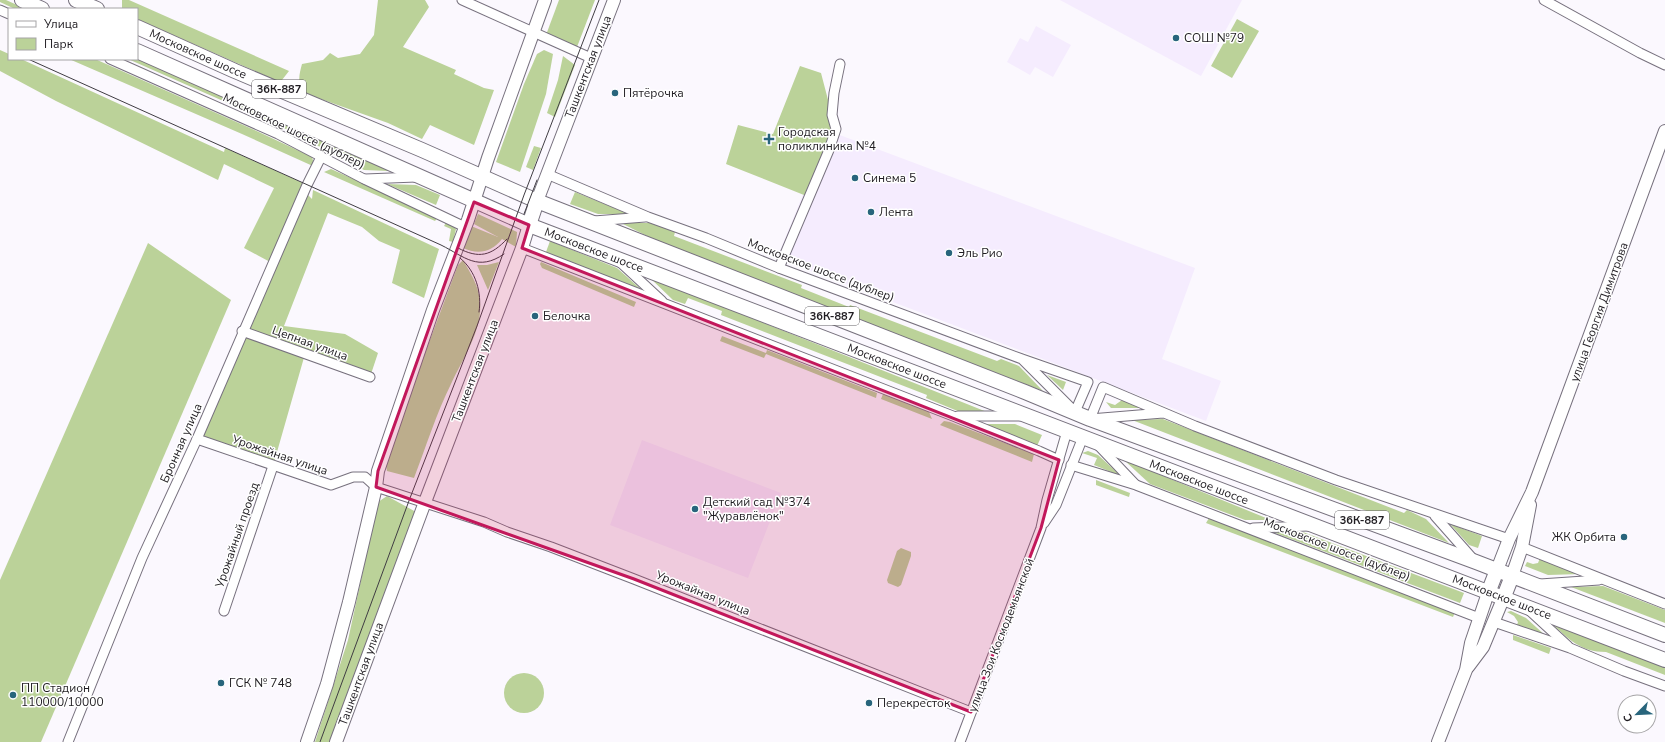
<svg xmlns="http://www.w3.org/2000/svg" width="1665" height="742" font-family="'Nunito Sans',sans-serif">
<rect width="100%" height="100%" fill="#fbf8fe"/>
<!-- built -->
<g fill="#f5ecfe">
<path d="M1060 0H1242L1201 76Z"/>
<path d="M1036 26 1071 45 1053 77 1035 67 1030 75 1007 62 1020 38 1028 42Z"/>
<path d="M829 131 1195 268 1162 359 1221 381 1206 421 777 258Z"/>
<path d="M642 440 781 493 748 578 610 525Z"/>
</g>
<!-- green -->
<g fill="#bbd299">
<path d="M0 0H6L26 9H15L0 2Z"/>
<path d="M122 0H129L289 71 282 80H275L137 19V9H122Z"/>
<path d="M378 0H425L429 7 403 47 456 70 454 74 484 88 494 90 474 145 430 125 422 139 388 123 304 93C297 83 299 75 302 64L323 60 330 53 338 58 360 54 374 35Z"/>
<path d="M559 0H595L577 47 546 35Z"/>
<path d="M1237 19 1259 31 1232 78 1211 66Z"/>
<path d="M0 50 9 54V59H21L224 152 225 148 307 185 304 191 312 199 313 190 439 249 424 298 392 283 400 250 379 241 362 227 328 213 284 326 345 334 378 353 370 377 305 354 273 466 197 439 272 263 244 248 274 188 224 164 218 180 56 101 0 71Z"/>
<path d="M544 50 553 54 546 94 520 172 496 162 524 84 537 54Z"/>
<path d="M563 56 575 65 555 117 547 113 558 80Z"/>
<path d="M137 58 371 161 389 171 364 170 280 126 128 59Z"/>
<path d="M69 59H95L250 128 312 157 315 167 242 134Z"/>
<path d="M800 66 821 73 832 115 833 137 809 197 726 164 738 125 773 134Z"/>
<path d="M534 146 541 148 533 170 526 167Z"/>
<path d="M331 169 438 217 435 221 324 172Z"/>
<path d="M387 184 416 185 440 195 436 205Z"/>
<path d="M575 192 629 214H598L570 204Z"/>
<path d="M478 214 517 232 516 247 502 239C492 252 478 255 463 248L471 226 498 237 474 224Z"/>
<path d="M447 221 453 224 456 229 453 242 449 241 451 229 444 226Z"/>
<path d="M621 223H650L675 232 674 236 802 285 801 288 849 307 850 305 997 361 1001 359 1019 366 1043 391 665 245Z"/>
<path d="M550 241 617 268 644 292 546 252Z"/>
<path d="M148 243 231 300 41 742H0V580Z"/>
<path d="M463 260C471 274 479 286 480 302 483 330 462 360 451 384 436 414 426 447 414 478L387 471 386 466 403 412 458 265Z"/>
<path d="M499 262 488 290 477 265H487Z"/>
<path d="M541 262 636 302 634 307 542 268 540 264Z"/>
<path d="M649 277 987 412H960L926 398 927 395 721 315 722 311 688 298 685 304 673 300Z"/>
<path d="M722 336 766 353 767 350 877 393 876 398 766 354 764 358 720 341Z"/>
<path d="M1047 375 1066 382 1063 390Z"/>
<path d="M883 394 929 412 932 419 881 399Z"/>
<path d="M1122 400 1143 408H1111L1106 402 1115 405Z"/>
<path d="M1163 419 1404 513 1407 510 1426 519 1449 543 1132 420Z"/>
<path d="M944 421 950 422 1034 454 1032 462 940 425Z"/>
<path d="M983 424H1015L1042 435 1037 446Z"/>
<path d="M1088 451 1098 455 1121 476 1094 465 1097 458 1082 453Z"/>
<path d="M1124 460 1271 520H1245L1150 484Z"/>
<path d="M1096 480 1130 493 1129 497 1096 485Z"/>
<path d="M387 496 416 512 332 742H315L348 640 378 502Z"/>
<path d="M1209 518 1455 612 1453 617 1206 523Z"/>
<path d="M1450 524 1482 536 1478 548 1469 545Z"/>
<path d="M1273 532H1303L1464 593 1460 603Z"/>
<path d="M901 548 911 552V556L901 585 898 587 888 583 887 580 897 551Z"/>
<path d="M1540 558 1581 574 1548 575 1525 566 1527 562 1533 564 1538 563Z"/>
<path d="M1571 587 1603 586 1665 610V623Z"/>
<path d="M1511 611 1526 618 1546 636 1517 625 1518 622 1514 616 1507 612Z"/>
<path d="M1551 623 1665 667V675L1606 652C1580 652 1569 639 1551 623Z"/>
<path d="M1513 635 1551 648 1549 654 1513 640Z"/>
<circle cx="524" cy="693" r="20"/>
</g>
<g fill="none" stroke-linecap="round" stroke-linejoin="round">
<defs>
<g id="minor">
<path d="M462 0 591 58"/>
<path d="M1544 0 1640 53 1665 65"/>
<path d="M0 10 9 14"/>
<path d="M110 59 278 134 364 179 465 227"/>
<path d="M547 174 648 217 706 238 779 268 1022 359 1088 382 1075 412 1022 359"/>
<path d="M365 179 416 177"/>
<path d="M594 221 645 217"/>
<path d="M522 248 953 416 1039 451 1059 460"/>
<path d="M621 263 662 301"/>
<path d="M779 268 829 150 836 129 832 115 834 93 840 64"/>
<path d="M242 331 370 377"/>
<path d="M1163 413 1090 419 1103 387 1195 426 1336 480 1509 539"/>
<path d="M958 416H1019"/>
<path d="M197 439 331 485 353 477H365L376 487 484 522 507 532 551 547 634 579 971 712"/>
<path d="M1097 444 1135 484"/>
<path d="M1071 465 1136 485 1479 618"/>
<path d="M1435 516 1473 559"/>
<path d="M1044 523 1056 505 1083 437"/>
<path d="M1253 528 1308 526"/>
<path d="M1522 547 1665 604"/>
<path d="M1540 584 1599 580"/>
<path d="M224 611 273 466"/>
<path d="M1530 611 1568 646"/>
<path d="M1494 622 1570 648 1624 671 1665 686"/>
<path d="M68 742 142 558 197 439 307 185 321 157"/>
<path d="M960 742 1041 528 1047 500 1067 431"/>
</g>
<g id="secondary">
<path d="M537 201 614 0"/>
<path d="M1497 570 1509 539 1532 492 1665 131"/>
<path d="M1512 576 1522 547 1530 505"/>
<path d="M1468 667 1483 647 1503 599"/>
<path d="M307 742 327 684 349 602 376 487 378 471 433 310 468 220 488 158 545 0"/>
<path d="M336 742 425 502 522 248 529 225"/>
<path d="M1438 742 1466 670 1471 643 1488 593"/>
</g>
<g id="primary">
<path d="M22 0 42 9"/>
<path d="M76 0 97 9"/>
<path d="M137 27 235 71 422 150 537 201 1025 392 1090 419 1476 562 1665 635"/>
<path d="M137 51 529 225 1665 660"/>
<path d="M529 225 537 201"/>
<path d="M1488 593 1497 570"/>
<path d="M1503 599 1512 576"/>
</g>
</defs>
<!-- minor casing -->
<use href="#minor" stroke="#77717e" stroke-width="11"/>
<!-- secondary casing -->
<use href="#secondary" stroke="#77717e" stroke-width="14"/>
<!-- primary casing -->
<use href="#primary" stroke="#77717e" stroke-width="16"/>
<!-- minor -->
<use href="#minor" stroke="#fff" stroke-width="9"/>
<!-- secondary -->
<use href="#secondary" stroke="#fff" stroke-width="12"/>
<!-- primary -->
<use href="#primary" stroke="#fff" stroke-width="14"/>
<!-- tram -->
<g stroke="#403d43" stroke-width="1">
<path d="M28 59 441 245C465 257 478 272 504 254"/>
<path d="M524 214 537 180"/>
<path d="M458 248C479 259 491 256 507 239"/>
<path d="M460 258C476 271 482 293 479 312"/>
<path d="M320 742 410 498 477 326 524 195 599 0"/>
</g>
</g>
<!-- marked area -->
<path fill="#c2185b" fill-opacity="0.2" stroke="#c2185b" stroke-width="3" stroke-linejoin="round" d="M474 202 529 225 522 248 1059 460 1041 528 971 712 634 579 376 487 378 471Z"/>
<!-- markers -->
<g fill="#28657c" stroke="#fff" stroke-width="1.5">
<circle cx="1176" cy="38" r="4"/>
<circle cx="615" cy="93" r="4"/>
<path d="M767 133h4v4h4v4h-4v4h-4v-4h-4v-4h4z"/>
<circle cx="855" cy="178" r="4"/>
<circle cx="871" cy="212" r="4"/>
<circle cx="949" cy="253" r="4"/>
<circle cx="535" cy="316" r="4"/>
<circle cx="695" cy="509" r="4"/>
<circle cx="1624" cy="537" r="4"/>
<circle cx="221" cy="683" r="4"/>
<circle cx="13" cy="695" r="4"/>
<circle cx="869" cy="703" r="4"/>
</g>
<g text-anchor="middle" stroke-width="3" stroke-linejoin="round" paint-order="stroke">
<!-- shield labels -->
<g fill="#fff" stroke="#626064" stroke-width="1">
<rect x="252" y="80" width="54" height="18" rx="3"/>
<rect x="805" y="307" width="54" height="18" rx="3"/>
<rect x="1335" y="511" width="54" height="18" rx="3"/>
</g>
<g font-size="11" font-weight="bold" fill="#1f1c21">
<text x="279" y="93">36К-887</text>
<text x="832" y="320">36К-887</text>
<text x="1362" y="524">36К-887</text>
</g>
<!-- poi labels -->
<g font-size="12" fill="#1f1c21" stroke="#fff" text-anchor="start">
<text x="1184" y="42">СОШ №79</text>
<text x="623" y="97">Пятёрочка</text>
<text x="778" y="136">Городская<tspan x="778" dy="14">поликлиника №4</tspan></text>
<text x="863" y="182">Синема 5</text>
<text x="879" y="216">Лента</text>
<text x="957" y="257">Эль Рио</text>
<text x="543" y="320">Белочка</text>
<text x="703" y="506">Детский сад №374<tspan x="703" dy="14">"Журавлёнок"</tspan></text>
<text x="1616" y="541" text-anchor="end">ЖК Орбита</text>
<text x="229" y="687">ГСК № 748</text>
<text x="21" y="692">ПП Стадион<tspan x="21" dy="14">110000/10000</tspan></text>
<text x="877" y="707">Перекресток</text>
</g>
<!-- street labels -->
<g font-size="12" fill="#1f1c21" stroke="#fff">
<text transform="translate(198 54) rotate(24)" y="4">Московское шоссе</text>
<text transform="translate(588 67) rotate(-69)" y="4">Ташкентская улица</text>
<text transform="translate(294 131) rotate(26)" y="4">Московское шоссе (дублер)</text>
<text transform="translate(594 250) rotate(21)" y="4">Московское шоссе</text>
<text transform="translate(821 270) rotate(21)" y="4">Московское шоссе (дублер)</text>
<text transform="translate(1599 312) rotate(-70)" y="4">улица Георгия Димитрова</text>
<text transform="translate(310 343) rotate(20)" y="4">Цепная улица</text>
<text transform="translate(897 366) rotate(21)" y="4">Московское шоссе</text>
<text transform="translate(475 371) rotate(-69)" y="4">Ташкентская улица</text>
<text transform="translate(181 443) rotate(-66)" y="4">Бронная улица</text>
<text transform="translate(280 455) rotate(19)" y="4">Урожайная улица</text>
<text transform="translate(1199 482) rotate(21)" y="4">Московское шоссе</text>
<text transform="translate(237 535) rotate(-71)" y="4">Урожайный проезд</text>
<text transform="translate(1337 549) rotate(21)" y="4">Московское шоссе (дублер)</text>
<text transform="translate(703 593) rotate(22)" y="4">Урожайная улица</text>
<text transform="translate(1502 597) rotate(21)" y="4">Московское шоссе</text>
<text transform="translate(1001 635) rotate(-69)" y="4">улица Зои Космодемьянской</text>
<text transform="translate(361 674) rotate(-70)" y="4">Ташкентская улица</text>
</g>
</g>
<!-- legend -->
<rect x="8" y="8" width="130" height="52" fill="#ffffff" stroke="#a5a4a6"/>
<rect x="16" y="21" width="20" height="6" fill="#ffffff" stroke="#a5a4a6"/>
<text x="44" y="28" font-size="12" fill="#1f1c21">Улица</text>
<rect x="16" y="38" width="20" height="12" fill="#bbd299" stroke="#a5a4a6"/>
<text x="44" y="48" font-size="12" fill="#1f1c21">Парк</text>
<!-- north arrow -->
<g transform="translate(1637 714) rotate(246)"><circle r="19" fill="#ffffff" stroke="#a5a4a6"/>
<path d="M0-3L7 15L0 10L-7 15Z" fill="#28657c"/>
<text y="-6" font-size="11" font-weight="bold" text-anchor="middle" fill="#1f1c21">С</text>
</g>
</svg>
